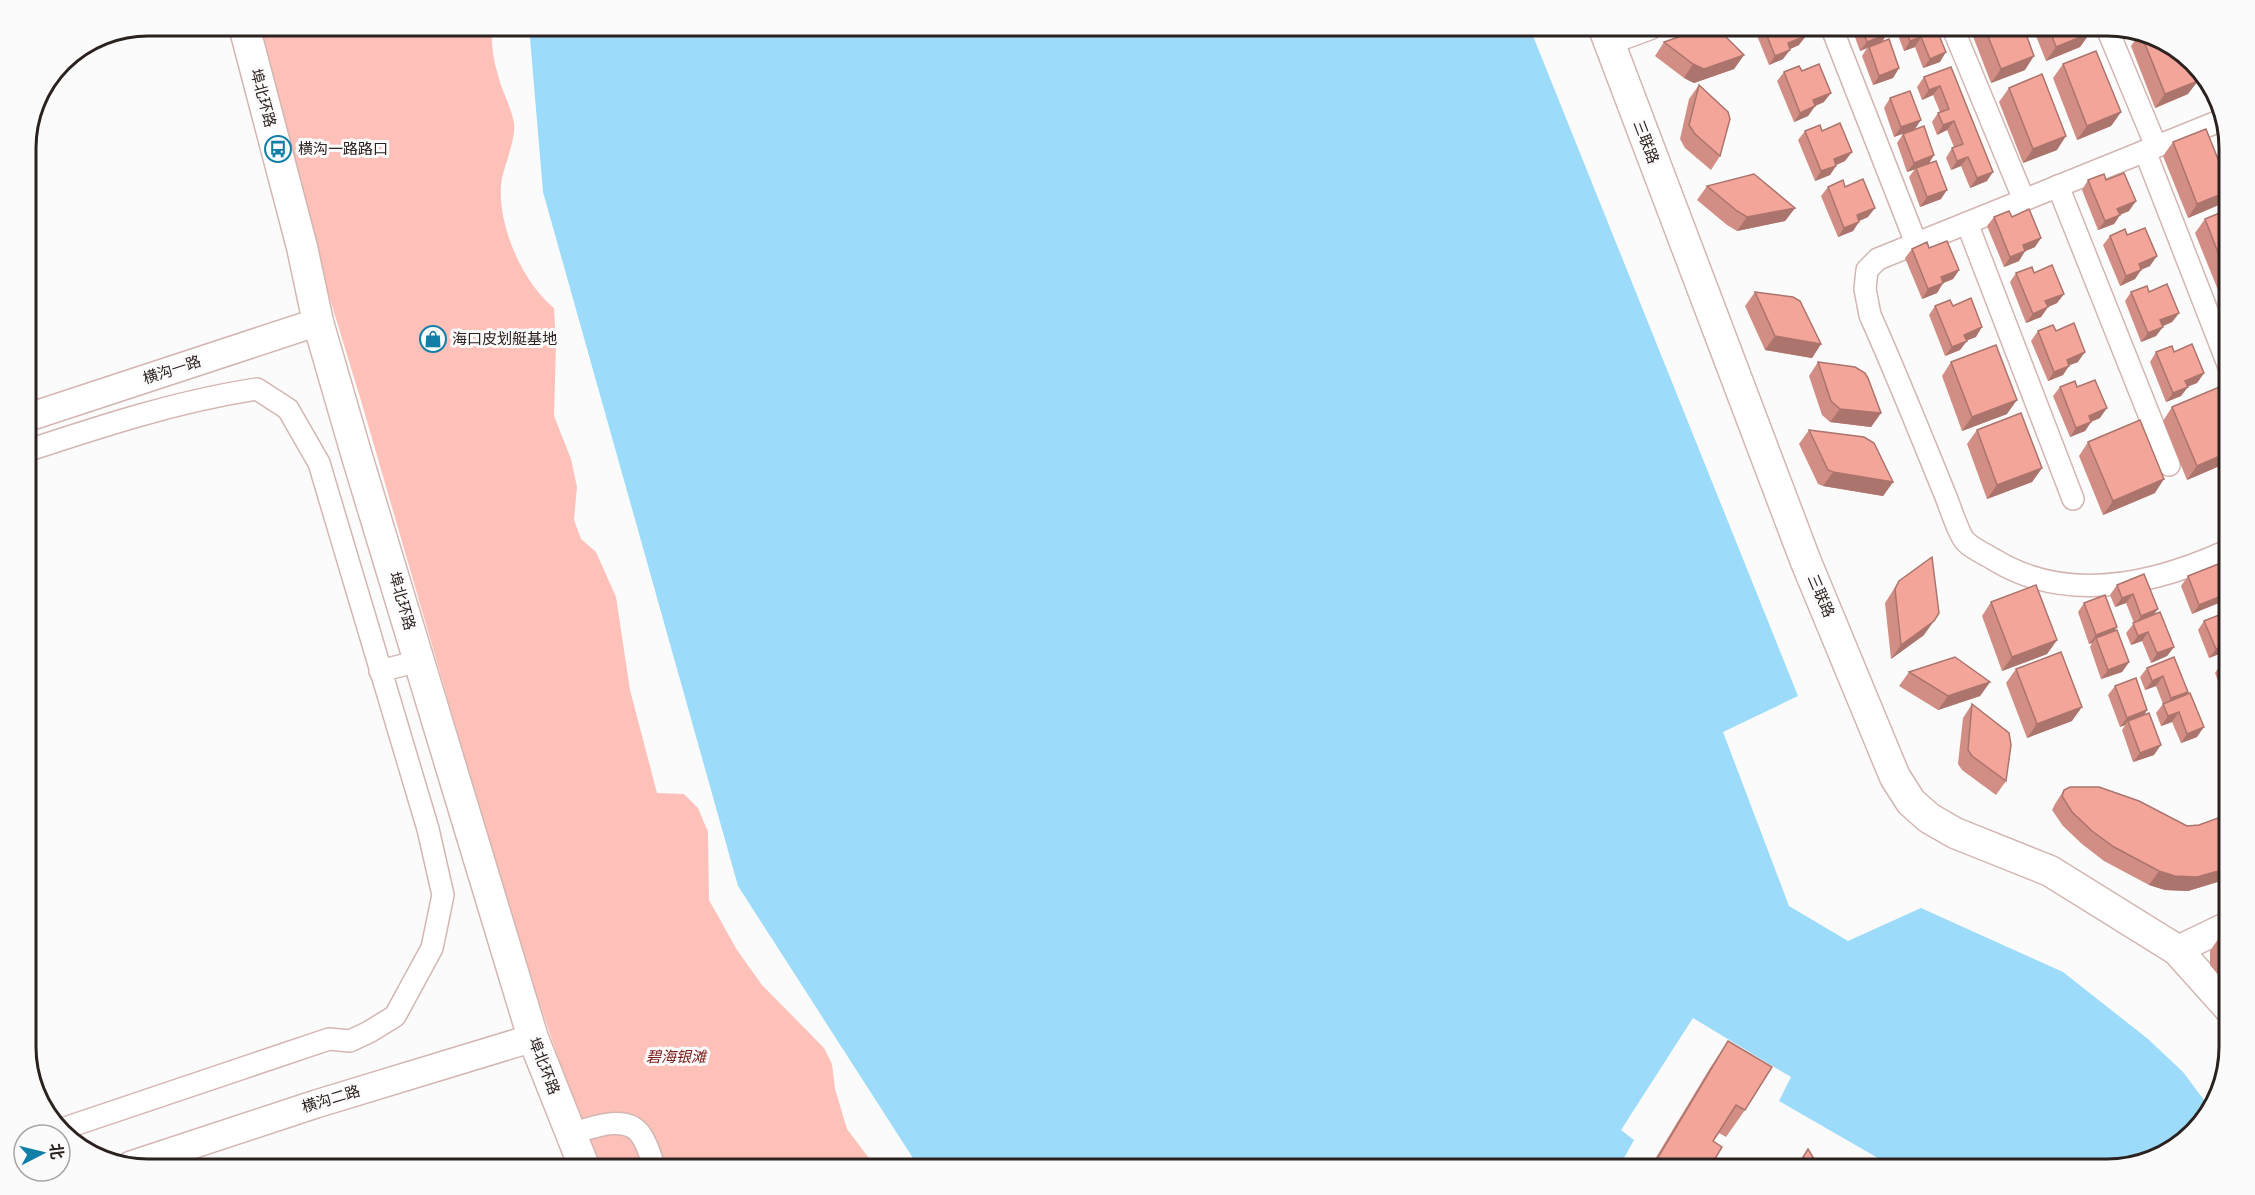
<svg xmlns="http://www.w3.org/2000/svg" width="2255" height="1195" font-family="'PT Serif','Noto Sans SC',serif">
<rect width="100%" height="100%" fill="#fbfbfb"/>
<!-- green -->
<path fill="#fdc1b9" d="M258 26H492C491 42 493 59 498 75 502 92 511 106 514 123 516 142 503 166 501 185 498 226 522 282 554 308L556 343 554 416 571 459 577 487 574 520 581 539 596 552 616 597 630 690 657 793 684 794 698 808 708 832 709 900 737 950 762 985 824 1048 832 1064 835 1089 847 1129 877 1169H601L570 1093 515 931 362 404 315 250Z"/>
<!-- water -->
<path fill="#9cdbfa" d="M529 26H1529L1798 696 1723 732 1789 906 1848 941 1921 908 2063 972 2148 1039 2183 1072 2210 1108 2168 1153 2107 1169H1897L1779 1101 1791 1077 1693 1018 1621 1130 1634 1140 1618 1169H920L738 886 543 192Z"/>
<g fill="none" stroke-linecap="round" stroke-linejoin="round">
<defs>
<g id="minor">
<path d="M1831 26 1916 243"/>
<path d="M1952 26 2024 200"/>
<path d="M2106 26 2156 146"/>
<path d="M2222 120 1878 259 1867 270 1865 289 1870 315C1896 373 1920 433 1944 492 1949 503 1959 536 1966 542 1973 549 1985 554 1993 559 2067 605 2155 584 2229 550"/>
<path d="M2145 151 2229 367"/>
<path d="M2058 186 2169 465"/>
<path d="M1967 223 2073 499"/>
<path d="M26 451C102 426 178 401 257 389L288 409 319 463 428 829 443 895 432 948 395 1016 369 1032 350 1041 329 1039 62 1129"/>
<path d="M380 671 419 661"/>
<path d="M571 1134C590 1128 627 1113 641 1135 648 1145 651 1158 655 1169"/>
</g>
<g id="tertiary">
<path d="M1608 41 1649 26"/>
<path d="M26 418 318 322"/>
<path d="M2177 950 2229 925"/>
<path d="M131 1165 316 1104 533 1038"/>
</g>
<g id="secondary">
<path d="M244 26 302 247 318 322 356 453 533 1038 585 1169"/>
<path d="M1603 26 1806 562 1895 777 1911 802 1929 818 1955 833 2050 871 2177 950 2229 1008"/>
</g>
</defs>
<!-- minor casing -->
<use href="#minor" stroke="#d3b6b2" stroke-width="24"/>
<!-- tertiary casing -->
<use href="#tertiary" stroke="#d3b6b2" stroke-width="30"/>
<!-- secondary casing -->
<use href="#secondary" stroke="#d3b6b2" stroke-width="33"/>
<!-- minor -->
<use href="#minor" stroke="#fff" stroke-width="21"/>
<!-- tertiary -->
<use href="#tertiary" stroke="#fff" stroke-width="27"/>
<!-- secondary -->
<use href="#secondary" stroke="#fff" stroke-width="30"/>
</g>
<!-- wall -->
<g fill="#d28e84">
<path d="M1753 26H1802L1799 45 1790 49 1783 59 1769 65Z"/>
<path d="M1851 26H1884L1887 34 1882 42 1899 68 1893 78 1873 85 1862 56 1867 48 1860 51Z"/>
<path d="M1904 26H1935L1940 62 1923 68 1915 47 1904 51 1899 38 1906 29Z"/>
<path d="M1969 26H2023L2025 70 1991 83Z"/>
<path d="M2032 26H2087L2090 33 2080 47 2046 61Z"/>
<path d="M2140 33 2161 38 2188 94 2155 108 2131 46Z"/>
<path d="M1664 42 1744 55 1734 69 1694 83 1684 78 1655 56Z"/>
<path d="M2063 64 2121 112 2111 126 2077 140 2053 78Z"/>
<path d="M1951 67 1987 181 1970 188 1961 166 1951 170 1946 158 1952 148 1954 147 1947 130 1937 135 1932 122 1938 113 1940 112 1933 95 1922 100 1917 87 1924 77Z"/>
<path d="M1802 71 1824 102 1815 106 1808 116 1794 122 1777 81 1784 72Z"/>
<path d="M2204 76 2209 80 2211 86 2208 87Z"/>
<path d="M1699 85 1720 156 1711 170 1685 148 1680 139 1689 99Z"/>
<path d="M2009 88 2057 150 2023 163 1999 102Z"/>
<path d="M1890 98 1915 129 1894 137 1884 108Z"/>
<path d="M2224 126 2229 141V160L2219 134Z"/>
<path d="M1805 131H1822L1845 161 1836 165 1830 175 1815 181 1798 140Z"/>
<path d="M1903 134 1934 155 1928 164 1941 199 1920 207 1909 177 1915 169 1907 172 1897 143Z"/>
<path d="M2173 142 2221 204 2188 218 2163 156Z"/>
<path d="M2088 180H2106L2129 211 2120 215 2114 224 2098 230 2082 190Z"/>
<path d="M1707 186 1795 208 1785 221 1737 231 1727 225 1697 200Z"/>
<path d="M1828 187H1845L1868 217 1859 221 1853 231 1838 237 1821 196Z"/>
<path d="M2229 209V291L2220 295 2195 233 2205 219Z"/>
<path d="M1994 217H2012L2035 247 2025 251 2019 261 2004 267 1987 226Z"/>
<path d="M2127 235 2150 266 2141 270 2135 279 2120 286 2103 245 2110 236Z"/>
<path d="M1929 248 1959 270 1953 279 1943 283 1937 293 1922 299 1905 258 1912 249Z"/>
<path d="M2016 273H2034L2064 294 2057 303 2048 307 2041 317 2026 323 2010 282Z"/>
<path d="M1755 292 1821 344 1812 358 1765 350 1745 306Z"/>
<path d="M2131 292H2149L2179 313 2172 322 2163 326 2156 336 2141 342 2125 301Z"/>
<path d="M1935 306H1953L1976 337 1967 340 1960 350 1945 356 1929 315Z"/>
<path d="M2229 307V326L2224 314Z"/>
<path d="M2038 331H2056L2078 362 2069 365 2063 375 2048 381 2031 341Z"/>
<path d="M2156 352H2174L2204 373 2197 383 2188 386 2181 396 2166 402 2150 362Z"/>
<path d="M1818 362 1881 413 1871 427 1830 422 1822 415 1809 376Z"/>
<path d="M1951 362 2007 414 1962 431 1942 376Z"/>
<path d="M2060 387H2077L2100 418 2091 422 2085 431 2070 437 2053 396Z"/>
<path d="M2172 407 2229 462 2187 480 2163 421Z"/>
<path d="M1809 430 1893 482 1883 496 1823 486 1818 484 1799 444Z"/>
<path d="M1977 430 2042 468 2032 482 1987 499 1967 444Z"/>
<path d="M2088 442 2155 493 2103 515 2079 456Z"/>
<path d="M2229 569 2192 614 2181 586 2188 576Z"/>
<path d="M2144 574 2154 614 2174 647 2167 656 2151 663 2142 641 2131 645 2126 633 2134 623 2126 603 2115 607 2110 595 2117 585Z"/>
<path d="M1899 581 1924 635 1891 659 1885 603Z"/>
<path d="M1991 602 2057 640 2047 654 2002 671 1982 616Z"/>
<path d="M2084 603 2117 627 2114 631 2129 662 2122 672 2101 679 2090 647 2092 643 2089 644 2078 612Z"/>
<path d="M2204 621 2229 650 2209 658 2198 630Z"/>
<path d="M2174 657 2188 692 2186 694 2197 737 2181 743 2172 722 2161 726 2156 713 2163 704 2156 686 2145 690 2140 677 2147 668Z"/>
<path d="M2229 660V700L2226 701 2215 673 2222 663Z"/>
<path d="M2016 669 2072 721 2027 738 2006 683Z"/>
<path d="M1909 672 1990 682 1980 696 1938 710 1899 686Z"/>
<path d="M2115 686 2147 710 2144 715 2154 755 2133 762 2122 730 2125 725 2120 727 2108 695Z"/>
<path d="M1972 704 2006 781 1996 795 1962 770 1958 764 1963 718Z"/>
<path d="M2064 790 2224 880 2188 891 2165 890 2149 885 2104 861 2082 844 2063 826 2052 810 2055 804Z"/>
<path d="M2229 923V988L2210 965V951Z"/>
<path d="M1728 1041 1745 1110 1726 1137 1719 1133 1713 1141 1709 1169H1649L1710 1068Z"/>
<path d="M1808 1149 1820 1169H1794Z"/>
</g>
<!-- shaded-wall -->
<g fill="#ab746c">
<path d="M2090 33 2080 47 2046 61 2056 47Z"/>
<path d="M1887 34 1881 43 1869 47 1867 48 1860 51 1867 42Z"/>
<path d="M1806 36 1799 45 1781 53 1788 43Z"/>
<path d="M1921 37 1915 47 1904 51 1910 41Z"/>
<path d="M1790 50 1783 59 1769 65 1775 56Z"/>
<path d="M1946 52 1940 62 1923 68 1930 59Z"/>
<path d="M1744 55 1734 69 1694 83 1684 78 1693 64Z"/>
<path d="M2034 56 2025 70 1991 83 2001 69Z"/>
<path d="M1899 68 1893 78 1873 85 1879 76Z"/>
<path d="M2198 81 2188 94 2155 108 2165 94Z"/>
<path d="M1940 86 1933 95 1922 100 1929 90Z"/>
<path d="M1831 93 1824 102 1806 110 1813 100Z"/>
<path d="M1815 106 1808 116 1794 122 1800 113Z"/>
<path d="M2121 112 2111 126 2077 140 2087 126Z"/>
<path d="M1921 120 1915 129 1894 137 1901 127Z"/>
<path d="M1954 121 1947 130 1937 135 1943 125Z"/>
<path d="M2066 136 2057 150 2023 163 2033 149Z"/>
<path d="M1852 152 1845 161 1827 169 1834 159Z"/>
<path d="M1934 155 1928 165 1907 172 1914 163Z"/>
<path d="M1968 157 1961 166 1951 170 1957 161Z"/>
<path d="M1836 166 1830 175 1815 181 1821 171Z"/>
<path d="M1993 172 1987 181 1970 188 1977 178Z"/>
<path d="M1947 190 1941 199 1920 207 1927 197Z"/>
<path d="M2229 191V192L2221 204 2188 218 2197 204Z"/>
<path d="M2136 201 2129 211 2111 218 2117 209Z"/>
<path d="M1795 208 1785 221 1737 231 1747 217Z"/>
<path d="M1875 208 1868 217 1850 225 1857 215Z"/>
<path d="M2120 215 2114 224 2098 230 2105 221Z"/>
<path d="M1859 222 1853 231 1838 237 1844 228Z"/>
<path d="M2041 238 2035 247 2016 255 2023 245Z"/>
<path d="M2025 251 2019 261 2004 267 2010 257Z"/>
<path d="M2157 256 2150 266 2132 273 2139 264Z"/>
<path d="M1959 270 1953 279 1934 287 1941 277Z"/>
<path d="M2141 270 2135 279 2120 286 2126 276Z"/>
<path d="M2229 281V291L2220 295Z"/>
<path d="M1943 283 1937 293 1922 299 1928 289Z"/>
<path d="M2064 294 2057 303 2039 311 2045 301Z"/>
<path d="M2048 307 2041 317 2026 323 2033 314Z"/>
<path d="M2179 313 2172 322 2154 330 2160 320Z"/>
<path d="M1982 327 1976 337 1958 344 1964 335Z"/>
<path d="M2163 327 2156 336 2141 342 2148 333Z"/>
<path d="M1775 336 1821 344 1812 358 1765 350Z"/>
<path d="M1967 341 1960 350 1945 356 1952 347Z"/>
<path d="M2085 352 2078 362 2060 369 2067 360Z"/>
<path d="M2069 366 2063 375 2048 381 2054 372Z"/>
<path d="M2204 373 2197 383 2179 390 2185 381Z"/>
<path d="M2188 387 2181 396 2166 402 2173 393Z"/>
<path d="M2017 400 2007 414 1962 431 1972 417Z"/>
<path d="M2107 408 2100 418 2082 425 2089 416Z"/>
<path d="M1840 409 1881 413 1871 427 1830 422Z"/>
<path d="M2091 422 2085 431 2070 437 2076 428Z"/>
<path d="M2229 452V462L2187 480 2197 466Z"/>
<path d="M2042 468 2032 482 1987 499 1997 485Z"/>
<path d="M1833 472 1893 482 1883 496 1823 486Z"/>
<path d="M2164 479 2155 493 2103 515 2113 501Z"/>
<path d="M2229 593V599L2192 614 2199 605Z"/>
<path d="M2133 594 2126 603 2115 607 2122 598Z"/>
<path d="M2158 609 2151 618 2135 625 2141 616Z"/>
<path d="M1934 621 1924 635 1891 659 1901 645Z"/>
<path d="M2117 627 2110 637 2096 638 2092 643 2089 644 2096 635Z"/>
<path d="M2148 632 2142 641 2131 645 2138 636Z"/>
<path d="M2057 640 2047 654 2002 671 2012 657Z"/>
<path d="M2229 644V650L2209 658 2216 649Z"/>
<path d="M2174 647 2167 656 2151 663 2157 653Z"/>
<path d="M2129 662 2122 672 2101 679 2108 670Z"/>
<path d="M2163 676 2156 686 2145 690 2152 681Z"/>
<path d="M1990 682 1980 696 1938 710 1948 696Z"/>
<path d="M2188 692 2181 701 2165 708 2171 698Z"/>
<path d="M2082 707 2072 721 2027 738 2037 724Z"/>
<path d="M2147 710 2141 720 2128 721 2125 725 2120 727 2127 718Z"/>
<path d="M2179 712 2172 722 2161 726 2168 716Z"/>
<path d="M2204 727 2197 737 2181 743 2187 734Z"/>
<path d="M2161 745 2154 755 2133 762 2140 753Z"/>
<path d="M2229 868V877L2224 880 2188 891 2165 890 2149 885 2159 871Z"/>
</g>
<!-- building -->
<g fill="#f4a59a" stroke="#ab746c" stroke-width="1.5">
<path d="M1763 26H1802L1806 36 1788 43 1790 50 1775 56Z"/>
<path d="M1861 26H1884L1887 34 1867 42Z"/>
<path d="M1913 26H1935L1946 52 1930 59 1921 37 1910 41 1905 29Z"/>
<path d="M1984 26H2023L2034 56 2001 69Z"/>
<path d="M2048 26H2087L2090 33 2056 47Z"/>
<path d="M1712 28 1723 34 1744 55 1704 69 1693 64 1664 42 1693 32Z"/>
<path d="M2141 34 2161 38 2192 66 2198 81 2165 94Z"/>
<path d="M1889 39 1899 68 1879 76 1869 47Z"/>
<path d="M2096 51 2121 112 2087 126 2063 64Z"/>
<path d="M1819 64 1831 93 1813 100 1815 106 1800 113 1784 72 1799 66 1802 71Z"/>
<path d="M1951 67 1993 172 1977 178 1968 157 1957 161 1952 148 1963 144 1954 121 1943 125 1938 113 1949 109 1940 86 1929 90 1924 77Z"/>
<path d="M2042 74 2066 136 2033 149 2009 88Z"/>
<path d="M1699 85 1728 112 1730 119 1720 156 1695 134 1689 125Z"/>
<path d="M1910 91 1921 120 1901 127 1890 98Z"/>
<path d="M1840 123 1852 152 1834 159 1836 166 1821 171 1805 131 1820 125 1822 131Z"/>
<path d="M1924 126 1934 155 1914 163 1903 134Z"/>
<path d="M2206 129 2229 187V191L2197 204 2173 142Z"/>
<path d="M1936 161 1947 190 1927 197 1916 168Z"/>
<path d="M2124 173 2136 201 2117 209 2120 215 2105 221 2088 180 2104 174 2106 180Z"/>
<path d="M1754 174 1795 208 1747 217 1737 211 1707 186Z"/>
<path d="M1863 179 1875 208 1857 215 1859 222 1844 228 1828 187 1843 180 1845 187Z"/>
<path d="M2029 209 2041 238 2023 245 2025 251 2010 257 1994 217 2009 211 2012 217Z"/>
<path d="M2229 209V281L2205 219Z"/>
<path d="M2145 228 2157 256 2139 264 2141 270 2126 276 2110 236 2125 229 2127 235Z"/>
<path d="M1947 241 1959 270 1941 277 1943 283 1928 289 1912 249 1927 242 1929 248Z"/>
<path d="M2052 265 2064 294 2045 301 2048 307 2033 314 2016 273 2032 267 2034 273Z"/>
<path d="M2167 284 2179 313 2160 320 2163 327 2148 333 2131 292 2147 286 2149 292Z"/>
<path d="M1755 292 1793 297 1800 301 1821 344 1775 336Z"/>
<path d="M1971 298 1982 327 1964 335 1967 341 1952 347 1935 306 1950 300 1953 306Z"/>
<path d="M2074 323 2085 352 2067 360 2069 366 2054 372 2038 331 2053 325 2056 331Z"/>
<path d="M2192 344 2204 373 2185 381 2188 387 2173 393 2156 352 2172 346 2174 352Z"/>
<path d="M1996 345 2017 400 1972 417 1951 362Z"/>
<path d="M1818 362 1855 367 1865 373 1868 378 1881 413 1840 409 1831 401Z"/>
<path d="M2095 380 2107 408 2089 416 2091 422 2076 428 2060 387 2075 381 2077 387Z"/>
<path d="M2224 385 2229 398V452L2197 466 2172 407Z"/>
<path d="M2021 413 2042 468 1997 485 1977 430Z"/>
<path d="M2140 420 2164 479 2113 501 2088 442Z"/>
<path d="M1809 430 1864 437 1874 443 1893 482 1833 472 1828 470Z"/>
<path d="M1932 557 1939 613 1934 621 1901 645 1895 589 1899 581Z"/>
<path d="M2226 561 2229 569V593L2199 605 2188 576Z"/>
<path d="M2144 574 2158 609 2141 616 2133 594 2122 598 2117 585Z"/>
<path d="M2036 585 2057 640 2012 657 1991 602Z"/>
<path d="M2105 595 2117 627 2096 635 2084 603Z"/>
<path d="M2229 611V644L2216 649 2204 621Z"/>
<path d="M2160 612 2174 647 2157 653 2148 632 2138 636 2133 623Z"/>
<path d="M2117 630 2129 662 2108 670 2096 638Z"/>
<path d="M2061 652 2082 707 2037 724 2016 669Z"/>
<path d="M1955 657 1990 682 1948 696 1909 672Z"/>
<path d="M2174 657 2188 692 2171 698 2163 676 2152 681 2147 668Z"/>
<path d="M2229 660V683L2222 663Z"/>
<path d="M2136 678 2147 710 2127 718 2115 686Z"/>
<path d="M2190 693 2204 727 2187 734 2179 712 2168 716 2163 704Z"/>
<path d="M1972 704 2009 733 2011 745 2006 781 1972 756 1968 750Z"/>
<path d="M2149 713 2161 745 2140 753 2128 721Z"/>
<path d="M2070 787H2099L2139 801 2187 826 2199 825 2229 814V868L2197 877 2175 876 2159 871 2114 847 2092 831 2072 812 2062 796 2064 790Z"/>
<path d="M2229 923V954L2223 946V933Z"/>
<path d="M1728 1041 1772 1067 1745 1110 1736 1105 1713 1141 1722 1147 1709 1169H1651Z"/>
<path d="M1808 1149 1820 1169H1796Z"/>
</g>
<!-- icons -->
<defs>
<symbol id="bus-ring" viewBox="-11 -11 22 22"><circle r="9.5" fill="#fbfbfb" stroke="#107fa7" stroke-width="1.5"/><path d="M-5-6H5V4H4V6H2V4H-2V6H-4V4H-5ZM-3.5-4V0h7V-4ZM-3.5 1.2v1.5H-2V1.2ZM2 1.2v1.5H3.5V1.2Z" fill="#107fa7"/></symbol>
<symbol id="shop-ring" viewBox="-11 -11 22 22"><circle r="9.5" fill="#fbfbfb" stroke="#107fa7" stroke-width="1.5"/><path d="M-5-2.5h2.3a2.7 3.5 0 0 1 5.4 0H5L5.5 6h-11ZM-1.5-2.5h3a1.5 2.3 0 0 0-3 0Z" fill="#107fa7"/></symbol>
</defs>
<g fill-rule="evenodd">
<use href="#bus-ring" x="263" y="134" width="30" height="30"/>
<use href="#shop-ring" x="418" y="324" width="30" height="30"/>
</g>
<g text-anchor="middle" stroke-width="6" stroke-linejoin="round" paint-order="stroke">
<!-- street labels -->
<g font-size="15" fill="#2b211f" stroke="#fbfbfb">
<text transform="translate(263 98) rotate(75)" y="5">埠北环路</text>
<text transform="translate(1646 142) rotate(69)" y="5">三联路</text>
<text transform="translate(172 370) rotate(-18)" y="5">横沟一路</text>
<text transform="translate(1821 596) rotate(67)" y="5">三联路</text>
<text transform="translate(402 601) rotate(74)" y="5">埠北环路</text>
<text transform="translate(544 1066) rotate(69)" y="5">埠北环路</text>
<text transform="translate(331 1099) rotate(-17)" y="5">横沟二路</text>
</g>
<!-- poi labels -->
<g font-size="15" fill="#2b211f" stroke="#fbfbfb" text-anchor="start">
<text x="298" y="154">横沟一路路口</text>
<text x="452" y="344">海口皮划艇基地</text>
</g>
<!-- park labels -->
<g font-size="15" font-style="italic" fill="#781c17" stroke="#fbfbfb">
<text x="676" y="1062">碧海银滩</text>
</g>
</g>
<!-- crop -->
<path d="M0 0H2255V1195H0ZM148 36H2107A112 112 0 0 1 2219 148V1047A112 112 0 0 1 2107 1159H148A112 112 0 0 1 36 1047V148A112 112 0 0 1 148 36Z" fill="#fbfbfb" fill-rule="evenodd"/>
<path fill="none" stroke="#2b211f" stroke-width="3" d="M148 36H2107A112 112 0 0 1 2219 148V1047A112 112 0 0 1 2107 1159H148A112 112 0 0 1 36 1047V148A112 112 0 0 1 148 36Z"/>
<!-- north arrow -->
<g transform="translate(42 1153) rotate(83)"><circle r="28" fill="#fbfbfb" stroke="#a8a4a3" stroke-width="1.5"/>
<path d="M0-4.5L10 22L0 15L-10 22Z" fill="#107fa7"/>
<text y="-9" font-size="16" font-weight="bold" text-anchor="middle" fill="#2b211f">北</text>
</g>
</svg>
